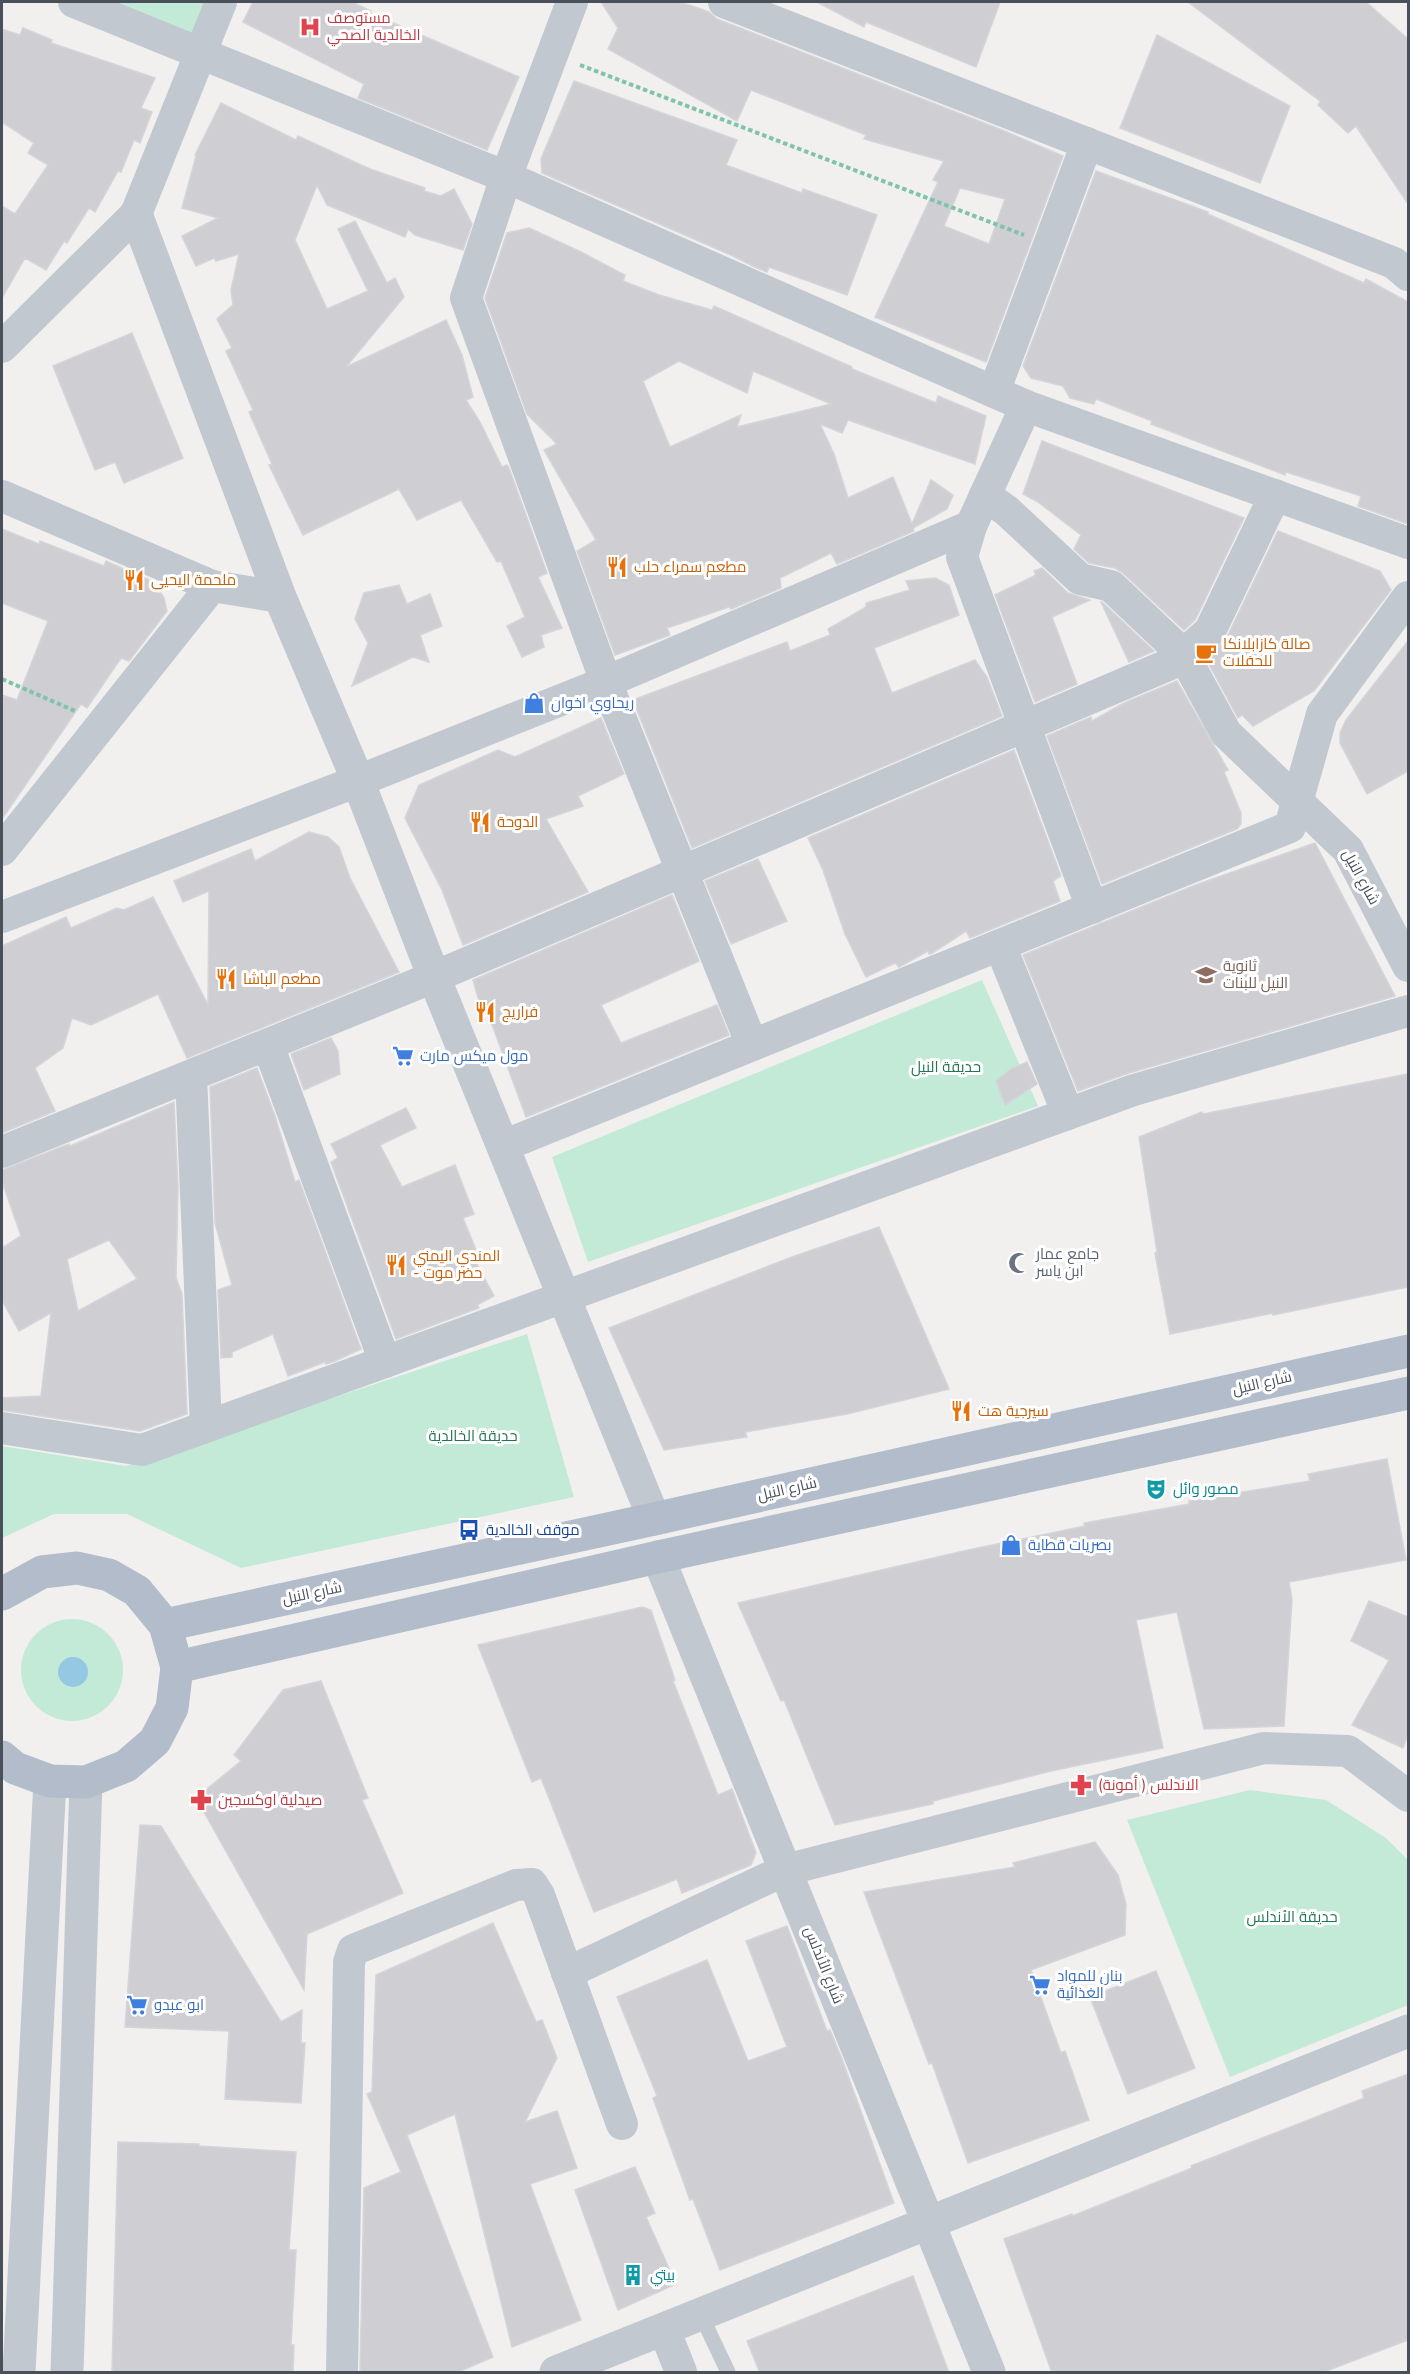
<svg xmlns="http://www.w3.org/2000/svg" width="1410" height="2374" font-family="'Nunito Sans',Cairo,sans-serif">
<rect width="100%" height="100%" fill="#f1f0ef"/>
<!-- green -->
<g fill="#c3ead7">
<path d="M74 2H221L200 53Z"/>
<path d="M982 980 1038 1106 588 1262 552 1157Z"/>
<path d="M527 1334 574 1497 241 1568 127 1514H54L2 1538V1446L126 1466Z"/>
<circle cx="72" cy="1670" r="51"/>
<path d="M1250 1790 1326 1800 1386 1838 1408 1860V2005L1230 2077 1127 1820Z"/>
</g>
<!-- water -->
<circle fill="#95c8e2" cx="73" cy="1672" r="15"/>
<!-- building -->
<g fill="#ceced3" stroke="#d4d5da" stroke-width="1.5" fill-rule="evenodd">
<path d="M253 2H352L371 11 370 13 519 77 487 150 358 98 364 84 243 22Z"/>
<path d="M601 2H679L695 7 709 12 717 19 1002 130 1063 156 986 362 875 317 938 182 933 180 944 161 864 139 866 135 751 90 737 121 608 49 618 28ZM960 188 1005 199 989 244 944 226Z"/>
<path d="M817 2H1000L976 67 866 22 864 27Z"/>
<path d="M1188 2H1366L1408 39V204L1356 126 1348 133 1318 105 1320 101Z"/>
<path d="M23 28 52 40 51 43 155 78 141 108 152 112 140 143 134 140 121 172 118 171 95 212 89 208 67 243 64 241 46 270 25 258 2 298V206L15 214 48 165 28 153 34 143 2 122V29L20 35Z"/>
<path d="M1157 35 1290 106 1260 183 1120 128Z"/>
<path d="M574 81 737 140 726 165 802 193 803 189 877 215 847 295 769 267 767 272 757 268 733 256 542 173 541 159Z"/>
<path d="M221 103 296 140 298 136 370 169 425 188 424 191 441 196 454 189 472 224 463 250 415 235 408 229 405 237 327 205 317 185 295 240 327 309 368 291 338 229 355 221 387 283 395 278 404 297 346 367 446 320 462 355 473 397 466 400 480 422 502 467 507 465 509 468 547 573 538 577 562 628 541 635 544 647 522 657 507 626 525 617 501 561 497 562 461 500 417 520 399 489 303 535 269 465 272 464 249 412 253 410 226 351 232 348 217 319 233 305 231 290 239 254 216 261 214 258 196 266 182 236 218 218 182 208 196 156 195 155Z"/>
<path d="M1096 171 1208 212V214L1364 283 1366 279 1408 302V524L1358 506 1361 496 1286 472 1285 475 1151 424 1152 421 1096 399 1094 404 1070 398 1063 386 1031 378 1023 366Z"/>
<path d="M529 228 579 251 625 275 623 281 659 295 712 310 714 306 852 367V369L936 403 938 396 986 416 975 464 848 420 842 433 820 424 834 454 848 498 893 477 912 524 931 480 953 495 947 509 913 528 914 531 837 564 831 553 780 578 781 588 731 609 729 607 667 628 670 635 615 655 577 551 596 540 544 450 557 444 527 414 485 298 507 233ZM679 361 747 393 753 371 831 404 737 427 741 415 670 447 643 381Z"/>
<path d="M132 333 183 458 124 483 115 462 95 470 53 366Z"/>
<path d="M1042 441 1244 518 1195 620 1184 630 1123 573 1115 568 1089 563 1074 549 1081 535 1038 502 1023 494Z"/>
<path d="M2 529 39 544 40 541 104 566 106 561 154 582 164 598 167 611 129 661 121 658 87 708 81 704 2 819V695L17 700 48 621 2 603Z"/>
<path d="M1278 531 1380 571 1391 590 1314 691 1253 726 1242 715 1238 718 1206 659 1226 639Z"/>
<path d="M1042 568 1068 593 1090 600 1052 617 1077 684 1035 702 995 595 1036 575 1034 571Z"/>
<path d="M935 578 949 585 959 615 874 648 892 693 975 660 987 677 1002 716 692 848 633 700 787 642 790 651 830 635 828 629 866 607V603L910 590 906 581Z"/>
<path d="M399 585 407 604 430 594 442 626 420 635 429 662 413 657 352 686 368 643 355 619 364 593Z"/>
<path d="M1101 602H1102L1154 651 1129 662Z"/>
<path d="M1408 641V771L1367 794 1340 743V733L1346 720Z"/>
<path d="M1177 681 1228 770 1224 772 1241 813V824L1237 829 1102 884 1047 736 1091 717 1092 721 1124 703Z"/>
<path d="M601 718 624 774 578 796 583 806 546 819 588 892 463 945 442 890 405 818 419 785 498 750 515 757Z"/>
<path d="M1014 750 1061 876 1053 881 1060 901 970 938 966 931 931 954H929L928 951 899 967 895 963 866 977 845 934 823 870 808 838Z"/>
<path d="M309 832 328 837 339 847 350 878 399 972 187 1058 158 994 91 1025 72 1018 63 1048 35 1068 55 1111 2 1133V946L66 917 71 928 117 908 124 910 153 897 208 1005 209 891 183 902 174 881 251 849 255 861Z"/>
<path d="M1315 843 1395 996 1129 1073 1078 1091 1023 955 1193 886Z"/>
<path d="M758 859 787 921 731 944 705 881Z"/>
<path d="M672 895 699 961 601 1005 621 1043 717 1005 729 1035 526 1117 487 1011 478 998 473 980Z"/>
<path d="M331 1038 338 1051 340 1074 304 1090 291 1054Z"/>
<path d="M1027 1062 1037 1084 1005 1105 996 1081 1011 1069Z"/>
<path d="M257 1068 275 1116 295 1182 299 1180 361 1349 335 1361 326 1364 325 1362 288 1376 273 1334 232 1352V1357L221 1358 218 1290 232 1285 215 1223 210 1087Z"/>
<path d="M1408 1074V1287L1273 1315V1313L1170 1334 1155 1253 1157 1252 1139 1137 1202 1112 1203 1114Z"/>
<path d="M174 1102 178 1187 176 1278 182 1294 187 1414 140 1431 2 1410V1398L41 1396 51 1313 19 1331 2 1300V1248L21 1236 2 1181V1170L69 1144 70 1146ZM109 1240 137 1279 78 1311 67 1259Z"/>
<path d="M406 1108 416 1128 380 1145 402 1187 455 1165 474 1214 463 1218 476 1250 471 1253 494 1296 477 1305 479 1308 396 1339 331 1162 338 1158 331 1144Z"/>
<path d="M879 1227 949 1389 847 1414 745 1432 747 1437 664 1450 609 1328 792 1257Z"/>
<path d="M1387 1459 1406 1560 1289 1582 1292 1599 1284 1726 1204 1729 1177 1612 1136 1620 1163 1748 1051 1771 933 1801V1804L835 1825 784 1700 781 1701 738 1603 968 1550 1085 1526 1084 1523 1189 1504V1501L1310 1481 1308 1474Z"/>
<path d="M1369 1601 1408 1617V1734L1403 1748 1352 1725 1389 1660 1351 1641Z"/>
<path d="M642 1607 651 1610 675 1680 673 1681 718 1795 732 1789 756 1853 751 1865 682 1893 677 1879 594 1912 541 1778 532 1782 478 1645Z"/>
<path d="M321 1681 368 1798 362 1800 403 1893 307 1934 304 1990 196 1798 241 1761 234 1755 283 1690Z"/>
<path d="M140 1825 161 1826 281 2022 302 2010 301 2043H305L301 2103 225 2099 229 2031 125 2027Z"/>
<path d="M1095 1842 1118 1875 1126 1904 1125 1935 1031 1970 1061 2053 1065 2051 1089 2120 968 2163 932 2063 929 2064 864 1892 1015 1867 1013 1863Z"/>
<path d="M493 1923 536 2022 542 2020 557 2058 525 2122 557 2111 577 2168 530 2184 581 2320 512 2347 455 2114 407 2135 493 2357 456 2373H360L364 2188 401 2172 367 2094 372 2092 376 1975Z"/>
<path d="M787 1926 827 2031 830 2030 842 2059 894 2203 720 2270 693 2199 690 2200 653 2098 657 2096 617 1997 707 1960 748 2061 787 2047 746 1941Z"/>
<path d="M1156 1971 1195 2068 1128 2094 1090 1997Z"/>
<path d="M1408 2074V2340L1321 2373H1052L1004 2239 1072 2214V2216L1192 2168 1191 2166 1364 2098 1362 2091Z"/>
<path d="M118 2142 199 2144V2146L296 2152 289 2250H296L291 2345H294L293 2373H112Z"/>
<path d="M635 2167 655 2213 646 2217 676 2284 618 2310 575 2190Z"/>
<path d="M913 2276 949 2373H760L747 2341Z"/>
</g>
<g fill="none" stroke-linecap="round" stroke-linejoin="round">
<!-- path -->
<g stroke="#7fc4aa" stroke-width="4" stroke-dasharray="4.5 3" stroke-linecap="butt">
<path d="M580 65 1024 235"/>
<path d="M2 679 75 711"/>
</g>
<!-- service -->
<path stroke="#c2c8cf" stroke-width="15" d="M701 2315 728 2372"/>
<!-- minor -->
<g stroke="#c2c8cf" stroke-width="32">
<path d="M74 2 506 177 1026 406 1408 543"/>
<path d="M572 2 506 177 466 298 606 682 752 1045"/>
<path d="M724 2 1394 263 1408 275"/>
<path d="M2 347 136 214 221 2"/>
<path d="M994 392 1087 143"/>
<path d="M985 495 1007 511 1080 579 1111 586 1183 654 1226 733 1348 850 1408 966"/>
<path d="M2 496 212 586 280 597"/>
<path d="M971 526 962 557 1092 908"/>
<path d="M2 850 212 586"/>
<path d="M2 917 358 781 606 682 971 526 1026 406"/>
<path d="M1000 945 1290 827 1322 714 1408 597"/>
<path d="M268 1045 385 1362"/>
<path d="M191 1076 206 1426"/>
<path d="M503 1146 1000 945 1068 1114"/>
<path d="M2 1152 434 977 1175 662 1210 631 1275 495"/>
<path d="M2 1428 142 1450 1134 1090 1408 1011"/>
<path d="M567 1973 785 1870 1264 1748 1348 1751 1408 1796"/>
<path d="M664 2329 681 2372"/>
<path d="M342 2372 349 1962 353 1950 516 1885 532 1884 539 1895 622 2124"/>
</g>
<!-- tertiary -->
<g stroke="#c2c8cf" stroke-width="33">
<path d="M136 214 280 597 358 781 434 977 654 1519"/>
<path d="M658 1557 989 2372"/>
<path d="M19 2372 50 1781"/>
<path d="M67 2372 86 1782"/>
<path d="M556 2372 1408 2031"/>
</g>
<!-- primary -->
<g stroke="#b2bccb" stroke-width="33">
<path d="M2 1594 42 1572 77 1568 109 1575 137 1591 165 1625 177 1667 172 1708 155 1741 126 1766 86 1782 50 1781 15 1768 2 1757"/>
<path d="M165 1625 654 1519 1408 1351"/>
<path d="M177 1667 658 1557 1408 1393"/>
</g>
</g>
<!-- icons -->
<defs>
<symbol id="hospital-bare" viewBox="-9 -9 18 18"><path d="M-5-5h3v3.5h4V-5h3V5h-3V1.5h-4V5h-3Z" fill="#e0444e" stroke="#fff" stroke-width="2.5" paint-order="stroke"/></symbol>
<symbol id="restaurant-bare" viewBox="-9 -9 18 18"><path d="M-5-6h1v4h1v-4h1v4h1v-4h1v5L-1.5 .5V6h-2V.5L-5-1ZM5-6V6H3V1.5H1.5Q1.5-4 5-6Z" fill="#e8710a" stroke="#fff" stroke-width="2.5" paint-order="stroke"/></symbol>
<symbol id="cafe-bare" viewBox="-9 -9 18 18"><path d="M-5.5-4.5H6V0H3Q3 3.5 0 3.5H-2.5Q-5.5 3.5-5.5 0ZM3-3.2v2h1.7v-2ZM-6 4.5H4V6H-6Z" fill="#e8710a" stroke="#fff" stroke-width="2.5" paint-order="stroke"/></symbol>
<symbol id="shop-bare" viewBox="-9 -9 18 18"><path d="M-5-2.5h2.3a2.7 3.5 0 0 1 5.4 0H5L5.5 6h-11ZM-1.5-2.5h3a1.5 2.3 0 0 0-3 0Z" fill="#3f7fe0" stroke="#fff" stroke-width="2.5" paint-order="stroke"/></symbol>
<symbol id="school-bare" viewBox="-9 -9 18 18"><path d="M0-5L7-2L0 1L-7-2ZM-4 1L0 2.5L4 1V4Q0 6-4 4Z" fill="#8d6e63" stroke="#fff" stroke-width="2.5" paint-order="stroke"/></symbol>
<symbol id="supermarket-bare" viewBox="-9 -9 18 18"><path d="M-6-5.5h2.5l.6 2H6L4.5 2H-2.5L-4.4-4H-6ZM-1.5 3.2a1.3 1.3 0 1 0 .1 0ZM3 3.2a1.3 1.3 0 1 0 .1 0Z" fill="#3f7fe0" stroke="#fff" stroke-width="2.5" paint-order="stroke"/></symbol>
<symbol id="mosque-bare" viewBox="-9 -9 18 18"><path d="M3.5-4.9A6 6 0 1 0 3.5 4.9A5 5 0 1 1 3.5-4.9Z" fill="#6b7280" stroke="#fff" stroke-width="2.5" paint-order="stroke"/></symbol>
<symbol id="theatre-bare" viewBox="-9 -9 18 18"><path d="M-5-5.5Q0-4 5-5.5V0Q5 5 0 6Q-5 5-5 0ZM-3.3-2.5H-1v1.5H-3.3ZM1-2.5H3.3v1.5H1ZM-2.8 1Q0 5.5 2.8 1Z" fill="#0f9aa8" stroke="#fff" stroke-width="2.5" paint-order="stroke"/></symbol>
<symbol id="bus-bare" viewBox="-9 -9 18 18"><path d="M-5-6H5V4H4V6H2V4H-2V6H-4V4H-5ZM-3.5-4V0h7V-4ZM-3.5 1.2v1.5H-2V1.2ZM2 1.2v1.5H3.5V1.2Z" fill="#1a4fb4" stroke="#fff" stroke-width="2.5" paint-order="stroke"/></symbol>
<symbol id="pharmacy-bare" viewBox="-9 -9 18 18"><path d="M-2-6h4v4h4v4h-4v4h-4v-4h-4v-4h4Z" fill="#e0444e" stroke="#fff" stroke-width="2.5" paint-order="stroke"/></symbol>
<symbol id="building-bare" viewBox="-9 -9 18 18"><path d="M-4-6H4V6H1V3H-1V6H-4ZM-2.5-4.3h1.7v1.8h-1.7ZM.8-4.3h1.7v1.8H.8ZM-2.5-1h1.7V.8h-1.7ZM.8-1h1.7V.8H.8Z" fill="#0f9aa8" stroke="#fff" stroke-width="2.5" paint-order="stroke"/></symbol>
</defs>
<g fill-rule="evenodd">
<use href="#hospital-bare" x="295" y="12" width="30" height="30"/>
<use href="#restaurant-bare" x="602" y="552" width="30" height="30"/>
<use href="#restaurant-bare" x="119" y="565" width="30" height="30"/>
<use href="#cafe-bare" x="1191" y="638" width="30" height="30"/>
<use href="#shop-bare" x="519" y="688" width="30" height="30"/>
<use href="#restaurant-bare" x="465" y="807" width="30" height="30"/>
<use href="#school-bare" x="1191" y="960" width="30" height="30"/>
<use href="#restaurant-bare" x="211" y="964" width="30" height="30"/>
<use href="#restaurant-bare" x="470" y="997" width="30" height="30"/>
<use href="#supermarket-bare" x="388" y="1041" width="30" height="30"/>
<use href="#mosque-bare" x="1004" y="1248" width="30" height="30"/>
<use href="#restaurant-bare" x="381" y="1250" width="30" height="30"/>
<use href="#restaurant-bare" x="946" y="1396" width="30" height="30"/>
<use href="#theatre-bare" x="1141" y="1474" width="30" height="30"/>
<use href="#bus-bare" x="454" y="1515" width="30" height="30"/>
<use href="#shop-bare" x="996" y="1530" width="30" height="30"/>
<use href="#pharmacy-bare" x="1066" y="1770" width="30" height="30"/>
<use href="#pharmacy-bare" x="186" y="1785" width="30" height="30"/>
<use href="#supermarket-bare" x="1025" y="1970" width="30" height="30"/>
<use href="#supermarket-bare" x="122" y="1990" width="30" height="30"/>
<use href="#building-bare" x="618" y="2260" width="30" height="30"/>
</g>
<g text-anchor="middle" stroke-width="6" stroke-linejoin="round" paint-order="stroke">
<!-- health labels -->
<g font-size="15" fill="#be3a42" stroke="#fff" text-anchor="start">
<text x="327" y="23">مستوصف<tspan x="327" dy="17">الخالدية الصحي</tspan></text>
<text x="1098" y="1790">الاندلس ( أمونة)</text>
<text x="218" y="1805">صيدلية اوكسجين</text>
</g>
<!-- food labels -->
<g font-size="15" fill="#c56008" stroke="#fff" text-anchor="start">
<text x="634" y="572">مطعم سمراء حلب</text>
<text x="151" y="585">ملحمة اليحيى</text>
<text x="1223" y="649">صالة كازابلانكا<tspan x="1223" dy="17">للحفلات</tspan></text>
<text x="497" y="827">الدوحة</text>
<text x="243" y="984">مطعم الباشا</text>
<text x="502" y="1017">فراريج</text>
<text x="413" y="1261">المندي اليمني<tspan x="413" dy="17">- حضر موت</tspan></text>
<text x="978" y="1416">سيرجية هت</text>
</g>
<!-- shop labels -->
<g font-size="15" fill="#366cbe" stroke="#fff" text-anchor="start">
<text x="551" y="708">ريحاوي اخوان</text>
<text x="420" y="1061">مول ميكس مارت</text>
<text x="1028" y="1550">بصريات قطاية</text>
<text x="1057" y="1981">بنان للمواد<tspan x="1057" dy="17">الغذائية</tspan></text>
<text x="154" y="2010">ابو عبدو</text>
</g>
<!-- street labels -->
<g font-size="15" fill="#4a505a" stroke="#fff">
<text transform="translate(1361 877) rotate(61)" y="5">شارع النيل</text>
<text transform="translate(1262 1383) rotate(-13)" y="5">شارع النيل</text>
<text transform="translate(787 1489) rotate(-13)" y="5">شارع النيل</text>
<text transform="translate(312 1593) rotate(-12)" y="5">شارع النيل</text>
<text transform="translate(824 1965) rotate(68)" y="5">شارع الأندلس</text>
</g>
<!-- education labels -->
<g font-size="15" fill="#785e54" stroke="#fff" text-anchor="start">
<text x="1223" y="971">ثانوية<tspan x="1223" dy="17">النيل للبنات</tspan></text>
</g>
<!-- park labels -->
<g font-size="15" fill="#227455" stroke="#fff">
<text x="946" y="1072">حديقة النيل</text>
<text x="473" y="1441">حديقة الخالدية</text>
<text x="1292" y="1922">حديقة الأندلس</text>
</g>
<!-- worship labels -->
<g font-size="15" fill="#5b616d" stroke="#fff" text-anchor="start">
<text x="1036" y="1259">جامع عمار<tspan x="1036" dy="17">ابن ياسر</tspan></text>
</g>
<!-- culture labels -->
<g font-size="15" fill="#0d838f" stroke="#fff" text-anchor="start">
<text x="1173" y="1494">مصور وائل</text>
<text x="650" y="2280">بيتي</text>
</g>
<!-- transit labels -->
<g font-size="15" fill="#164399" stroke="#fff" text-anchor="start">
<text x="486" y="1535">موقف الخالدية</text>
</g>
</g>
<!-- border -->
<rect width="1410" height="2374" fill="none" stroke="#4a505a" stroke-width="6"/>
</svg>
